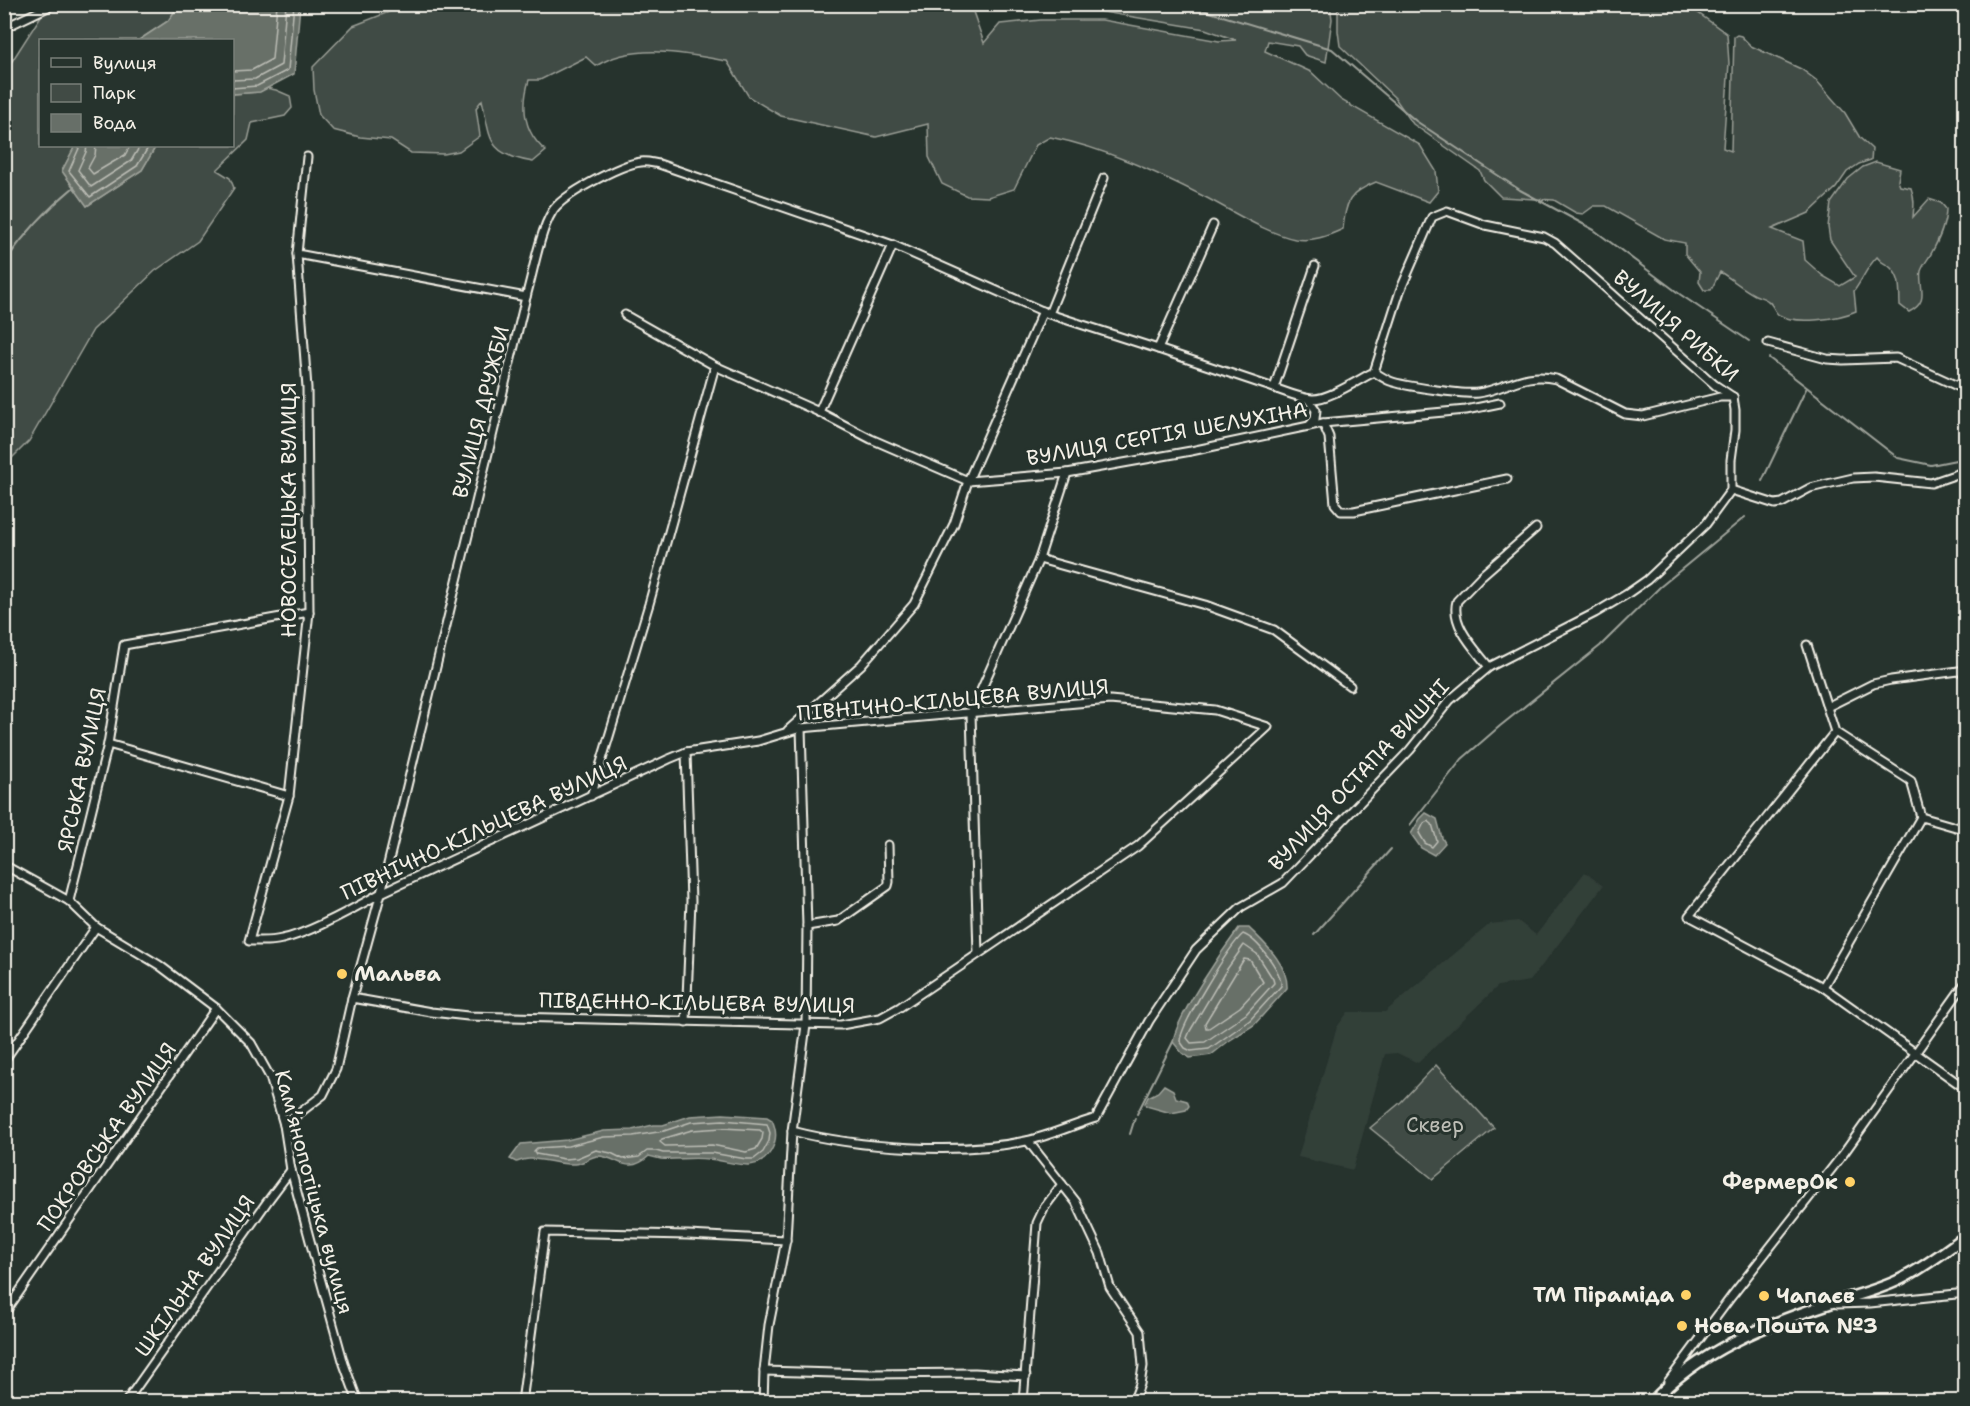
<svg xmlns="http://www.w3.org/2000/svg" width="1970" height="1406" font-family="'Shantell Sans',sans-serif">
<rect width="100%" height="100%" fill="#26332d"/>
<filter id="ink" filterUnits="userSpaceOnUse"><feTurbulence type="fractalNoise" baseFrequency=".0167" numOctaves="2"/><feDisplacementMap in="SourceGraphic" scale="12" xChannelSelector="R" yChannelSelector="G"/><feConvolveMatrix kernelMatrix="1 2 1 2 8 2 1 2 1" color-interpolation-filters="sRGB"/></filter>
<g filter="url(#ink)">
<!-- built -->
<path fill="#333f39" d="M1585 872 1603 886 1530 981 1498 986 1418 1063 1397 1053 1385 1054 1353 1170 1298 1157 1337 1027 1348 1012H1385L1490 924 1518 921 1536 935Z"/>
<!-- green -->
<g fill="#414b45" stroke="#9a9e96" stroke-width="1.5">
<path d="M48 5H179L168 21 139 40H40V146H75L62 171 87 206 142 170 156 146H232L233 94 259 92 266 88 276 90 290 96 292 108 285 116 252 123 248 140 217 170 230 178 234 188 198 241 155 271 93 330 29 441 5 465V72Z"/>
<path d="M393 5H954L972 9 984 43 1000 24 1041 20H1102L1219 41 1236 40 1205 29 1074 7 1072 5H1330L1332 19 1326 62 1305 55 1298 46 1268 41 1265 51 1311 72 1341 100 1420 145 1436 171 1438 191 1429 202 1376 182C1348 193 1346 202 1343 229 1328 236 1312 242 1295 239 1266 233 1234 212 1207 198 1158 173 1105 148 1050 137L1036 145 1014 189 988 197 967 196 942 184 929 157 928 124 876 137 781 116 749 97 727 61C685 54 634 42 596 66L586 57 540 80H529C521 107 523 132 546 151L533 162C486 154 491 139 482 100L476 108 480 136 459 151 444 154 411 153 391 140 360 137 333 130 319 115 314 90 313 67 353 26 389 12Z"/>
<path d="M1338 5H1687L1727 34 1729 63 1723 148 1731 151 1734 37 1737 35 1741 36 1751 46 1801 69 1816 80 1845 113 1860 138 1872 149 1871 160 1859 164 1847 172 1836 188 1809 213 1772 229 1803 241 1805 260 1823 276 1840 286 1855 277 1830 240 1828 227 1831 203 1848 179 1863 167 1876 162 1900 169 1898 181 1900 186 1911 188C1915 199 1914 206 1913 217L1929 199 1941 203 1946 209C1946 225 1938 241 1931 254 1928 259 1923 265 1921 271 1918 287 1931 301 1909 312L1900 305C1899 292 1902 279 1891 268 1886 263 1883 265 1877 257 1866 268 1863 279 1854 291L1856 311C1838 319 1797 325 1779 315 1774 312 1773 304 1768 301 1765 298 1759 297 1755 295 1743 289 1732 279 1720 272L1711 290H1704L1699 282 1700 272 1685 254V243L1664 239 1606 206H1594L1583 214 1576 213 1554 200 1501 197 1484 180 1480 171 1413 124 1395 98 1340 46 1338 31Z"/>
<path d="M1436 1065 1494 1128 1433 1179 1370 1128 1401 1102Z"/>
</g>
<!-- water -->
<g fill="#676f68" stroke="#9fa39b" stroke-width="1.5">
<path d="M179 5H300L294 74 260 92 233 94 232 40H139L168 21Z"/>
<path d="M75 146H156L142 170 87 206 62 171Z"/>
<path d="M1426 813 1437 819 1442 838 1445 843 1434 855 1421 848 1411 834 1420 819Z"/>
<path d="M1239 928H1249C1265 944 1288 964 1287 988L1254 1025 1230 1040 1211 1055 1190 1058 1182 1053 1173 1042C1176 1017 1222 951 1239 928Z"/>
<path d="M1164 1085 1173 1090 1176 1098 1187 1101 1189 1106 1186 1110 1171 1113 1146 1106 1145 1103 1148 1097 1158 1092Z"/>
<path d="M723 1114 767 1117 772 1120C777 1131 777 1140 771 1151 757 1176 729 1160 708 1159 692 1157 677 1160 661 1159L649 1156C626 1177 617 1155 597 1156 589 1157 583 1164 575 1164 559 1165 544 1158 529 1159 525 1159 520 1161 516 1162L510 1159 521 1144 567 1140 604 1131 632 1130 653 1125H663L690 1116Z"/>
</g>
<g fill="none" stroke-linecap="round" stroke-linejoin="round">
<!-- shore -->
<g stroke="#bcbdb5" stroke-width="1.5">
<path d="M232 71 252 70 272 59 277 4"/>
<path d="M232 80 255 79 281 65 286 4"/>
<path d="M232 88 257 86 288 70 294 4"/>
<path d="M80 146 69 171 90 197 137 166 149 146"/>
<path d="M87 146 86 152 78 170 91 187 131 161 140 146"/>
<path d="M96 146 95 155 88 168 93 174 125 155 130 146"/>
<path d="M1428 821 1432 824 1437 841 1432 847 1425 843 1419 833 1424 823Z"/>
<path d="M1243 934C1257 939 1282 971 1281 986L1250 1020 1209 1049 1191 1051 1185 1048 1180 1041C1181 1024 1230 945 1243 934Z"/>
<path d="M1244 945 1257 954 1273 979 1274 983 1246 1014 1205 1042 1191 1043 1187 1038 1190 1031 1225 972Z"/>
<path d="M1244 959 1250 960 1263 982 1240 1007 1209 1028H1206L1205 1023Z"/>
<path d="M723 1120 767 1124 770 1133 769 1141 763 1152 754 1159H746L712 1153H663L656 1151H647L639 1157 623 1159 611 1153 596 1150 577 1158 564 1159 536 1154 534 1151 537 1148 568 1146 604 1137 633 1136 664 1131 691 1122Z"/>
<path d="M722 1128 760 1130 763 1133 762 1139 756 1149 746 1152 712 1145 665 1146 660 1142 662 1139 692 1130Z"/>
</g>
<!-- stream -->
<g stroke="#9fa39b" stroke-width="2">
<path d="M1183 4 1332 49 1416 121 1520 190 1594 230 1681 295 1749 341"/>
<path d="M4 263C24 234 46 210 74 187"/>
<path d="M1769 358 1898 458 1931 465 1966 458"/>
<path d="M1762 481 1806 389"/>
<path d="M1410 825 1462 759 1500 726 1600 646 1660 587 1745 517"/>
<path d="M1314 935 1391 849"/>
<path d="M1137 1114 1173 1042"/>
<path d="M1130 1134 1135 1118"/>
</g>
<defs>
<g id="street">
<path d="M4 28 50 6"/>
<path d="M307 157 297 254 307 388 309 612 289 796 249 941C260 941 271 942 282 939 311 933 355 908 381 893L669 759 686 752 758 741 801 728 1110 700 1215 710 1268 727 1138 846 900 1007 880 1018 841 1025 468 1016 431 1012 352 998"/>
<path d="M1104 178 1049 314 1158 349"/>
<path d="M1213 225 1158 349 1274 388"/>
<path d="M297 254 526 297"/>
<path d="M1315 266 1274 388C1286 392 1299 398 1312 399 1328 400 1358 380 1374 372L1400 291 1432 217 1447 211 1485 225 1544 237 1555 243 1715 385 1733 397"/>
<path d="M625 315 715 366 819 412 871 439 968 481 1067 473 1191 451 1323 423 1466 410 1500 403"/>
<path d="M1768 343 1827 359 1843 360 1896 358 1966 390"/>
<path d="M1374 372C1379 375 1385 379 1390 381 1403 386 1465 395 1478 393 1507 389 1523 371 1556 379L1625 414 1643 416 1720 397H1733"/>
<path d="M1308 399 1316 410 1315 419 1309 426"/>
<path d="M819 412 893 245"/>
<path d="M1323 423 1329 437 1335 504 1341 511H1354L1507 479"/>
<path d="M1731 490 1775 504 1782 503 1810 488 1853 478 1874 477 1931 483 1966 471"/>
<path d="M1536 528 1481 576 1457 601C1450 625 1476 650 1489 667L1595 613 1627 594 1647 580 1706 524 1731 490V460L1735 430V410L1733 397"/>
<path d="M1039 559 1205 605 1274 630 1350 686"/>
<path d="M1807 645 1835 732 1911 781 1921 817 1966 830"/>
<path d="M1827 707 1873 684 1891 680 1966 670"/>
<path d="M788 730 861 665 914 604 954 524 968 481 1043 311"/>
<path d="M1835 732 1689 916 1823 987 1966 1089"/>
<path d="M108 744 289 796"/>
<path d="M591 796 649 604 715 366"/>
<path d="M4 865 69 901 96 927 159 965 216 1008 251 1043 270 1077 284 1125 291 1170 316 1263 344 1364 358 1402"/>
<path d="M69 901 108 744 124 645 309 612"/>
<path d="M807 926 838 921 888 886 889 882 888 845"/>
<path d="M978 954 971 713 1039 559 1067 473"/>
<path d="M1823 987 1921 817"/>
<path d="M686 1022 691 901 686 752"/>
<path d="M4 1061 96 927"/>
<path d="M284 1125 323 1095 336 1069 352 998 381 893 526 297C533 273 540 231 552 212 561 195 622 164 641 162 646 161 653 163 659 164L893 245 1049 314"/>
<path d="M792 1131C858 1148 959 1155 1026 1141 1049 1136 1073 1125 1096 1118L1149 1021 1196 950 1241 907 1283 883 1410 750 1450 700 1489 667"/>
<path d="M1028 1141 1076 1202 1100 1253 1110 1287 1140 1332 1143 1366 1140 1384 1134 1400"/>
<path d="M1837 1304 1870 1303 1966 1293"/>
<path d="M4 1314 216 1008"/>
<path d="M764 1371 870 1374 975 1373 1026 1376"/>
<path d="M1668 1382 1731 1297 1844 1153 1966 982"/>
<path d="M126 1402 267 1202 291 1170"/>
<path d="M522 1402 545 1232 688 1235 786 1240"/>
<path d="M763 1402 764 1371 769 1325 786 1240 792 1131 806 1025 807 926 801 728"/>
<path d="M1023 1402 1037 1223 1044 1208 1062 1184"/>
<path d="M1451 1402 1456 1400"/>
</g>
<g id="secondary">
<path d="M4 1394 13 1402"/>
<path d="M1652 1402C1698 1351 1767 1324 1831 1303 1854 1296 1879 1290 1901 1279 1924 1268 1945 1251 1966 1236"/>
</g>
</defs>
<!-- street casing -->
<use href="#street" stroke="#f4f1e8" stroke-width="11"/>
<!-- secondary casing -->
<use href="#secondary" stroke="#f4f1e8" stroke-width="14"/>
<!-- street -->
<use href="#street" stroke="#26332d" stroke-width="7"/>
<!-- secondary -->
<use href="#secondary" stroke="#26332d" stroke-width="9"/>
</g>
</g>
<!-- markers -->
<g fill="#ffd166" stroke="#26332d" stroke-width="2">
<circle cx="342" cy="974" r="6"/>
<circle cx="1850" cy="1182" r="6"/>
<circle cx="1686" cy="1295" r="6"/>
<circle cx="1764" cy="1296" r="6"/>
<circle cx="1682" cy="1326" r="6"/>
</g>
<g text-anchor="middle" stroke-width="6" stroke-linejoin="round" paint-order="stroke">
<!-- street labels -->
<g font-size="21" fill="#f4f1e8" stroke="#26332d">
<text transform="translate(1676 326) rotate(41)" y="7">ВУЛИЦЯ РИБКИ</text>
<text transform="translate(481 412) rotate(-76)" y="7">ВУЛИЦЯ ДРУЖБИ</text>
<text transform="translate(1167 434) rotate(-10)" y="7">ВУЛИЦЯ СЕРГІЯ ШЕЛУХІНА</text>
<text transform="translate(289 510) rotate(-90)" y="7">НОВОСЕЛЕЦЬКА ВУЛИЦЯ</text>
<text transform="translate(953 700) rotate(-5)" y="7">ПІВНІЧНО-КІЛЬЦЕВА ВУЛИЦЯ</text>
<text transform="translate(82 770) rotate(-78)" y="7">ЯРСЬКА ВУЛИЦЯ</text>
<text transform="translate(1359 775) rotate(-47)" y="7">ВУЛИЦЯ ОСТАПА ВИШНІ</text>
<text transform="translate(484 828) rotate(-25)" y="7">ПІВНІЧНО-КІЛЬЦЕВА ВУЛИЦЯ</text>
<text transform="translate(697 1003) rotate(1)" y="7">ПІВДЕННО-КІЛЬЦЕВА ВУЛИЦЯ</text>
<text transform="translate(107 1137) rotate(-55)" y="7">ПОКРОВСЬКА ВУЛИЦЯ</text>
<text transform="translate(314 1192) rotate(75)" y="7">Камʼянопотіцька вулиця</text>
<text transform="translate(195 1276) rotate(-55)" y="7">ШКІЛЬНА ВУЛИЦЯ</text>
</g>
<!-- poi labels -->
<g font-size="21" font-weight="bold" fill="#f4f1e8" stroke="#26332d" text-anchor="start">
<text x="354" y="981">Мальва</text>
<text x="1838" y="1189" text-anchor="end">ФермерОк</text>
<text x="1674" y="1302" text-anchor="end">ТМ Піраміда</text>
<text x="1776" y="1303">Чапаєв</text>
<text x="1694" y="1333">Нова Пошта №3</text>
</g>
<!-- park labels -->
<g font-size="21" fill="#bebfb7" stroke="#26332d">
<text x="1435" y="1132">Сквер</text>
</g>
</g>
<!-- margin -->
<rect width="1970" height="1406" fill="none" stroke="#26332d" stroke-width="24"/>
<rect x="12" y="12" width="1946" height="1382" fill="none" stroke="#f4f1e8" stroke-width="2" filter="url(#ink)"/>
<!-- legend -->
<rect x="39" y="39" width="195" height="108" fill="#26332d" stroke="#787f78" stroke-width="1.5"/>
<rect x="51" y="58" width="30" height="9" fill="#26332d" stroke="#787f78" stroke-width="1.5"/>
<text x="93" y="69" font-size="18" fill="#f4f1e8">Вулиця</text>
<rect x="51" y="84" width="30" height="18" fill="#414b45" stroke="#787f78" stroke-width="1.5"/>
<text x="93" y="99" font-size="18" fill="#f4f1e8">Парк</text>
<rect x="51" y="114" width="30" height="18" fill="#676f68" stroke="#787f78" stroke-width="1.5"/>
<text x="93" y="129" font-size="18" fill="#f4f1e8">Вода</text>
</svg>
